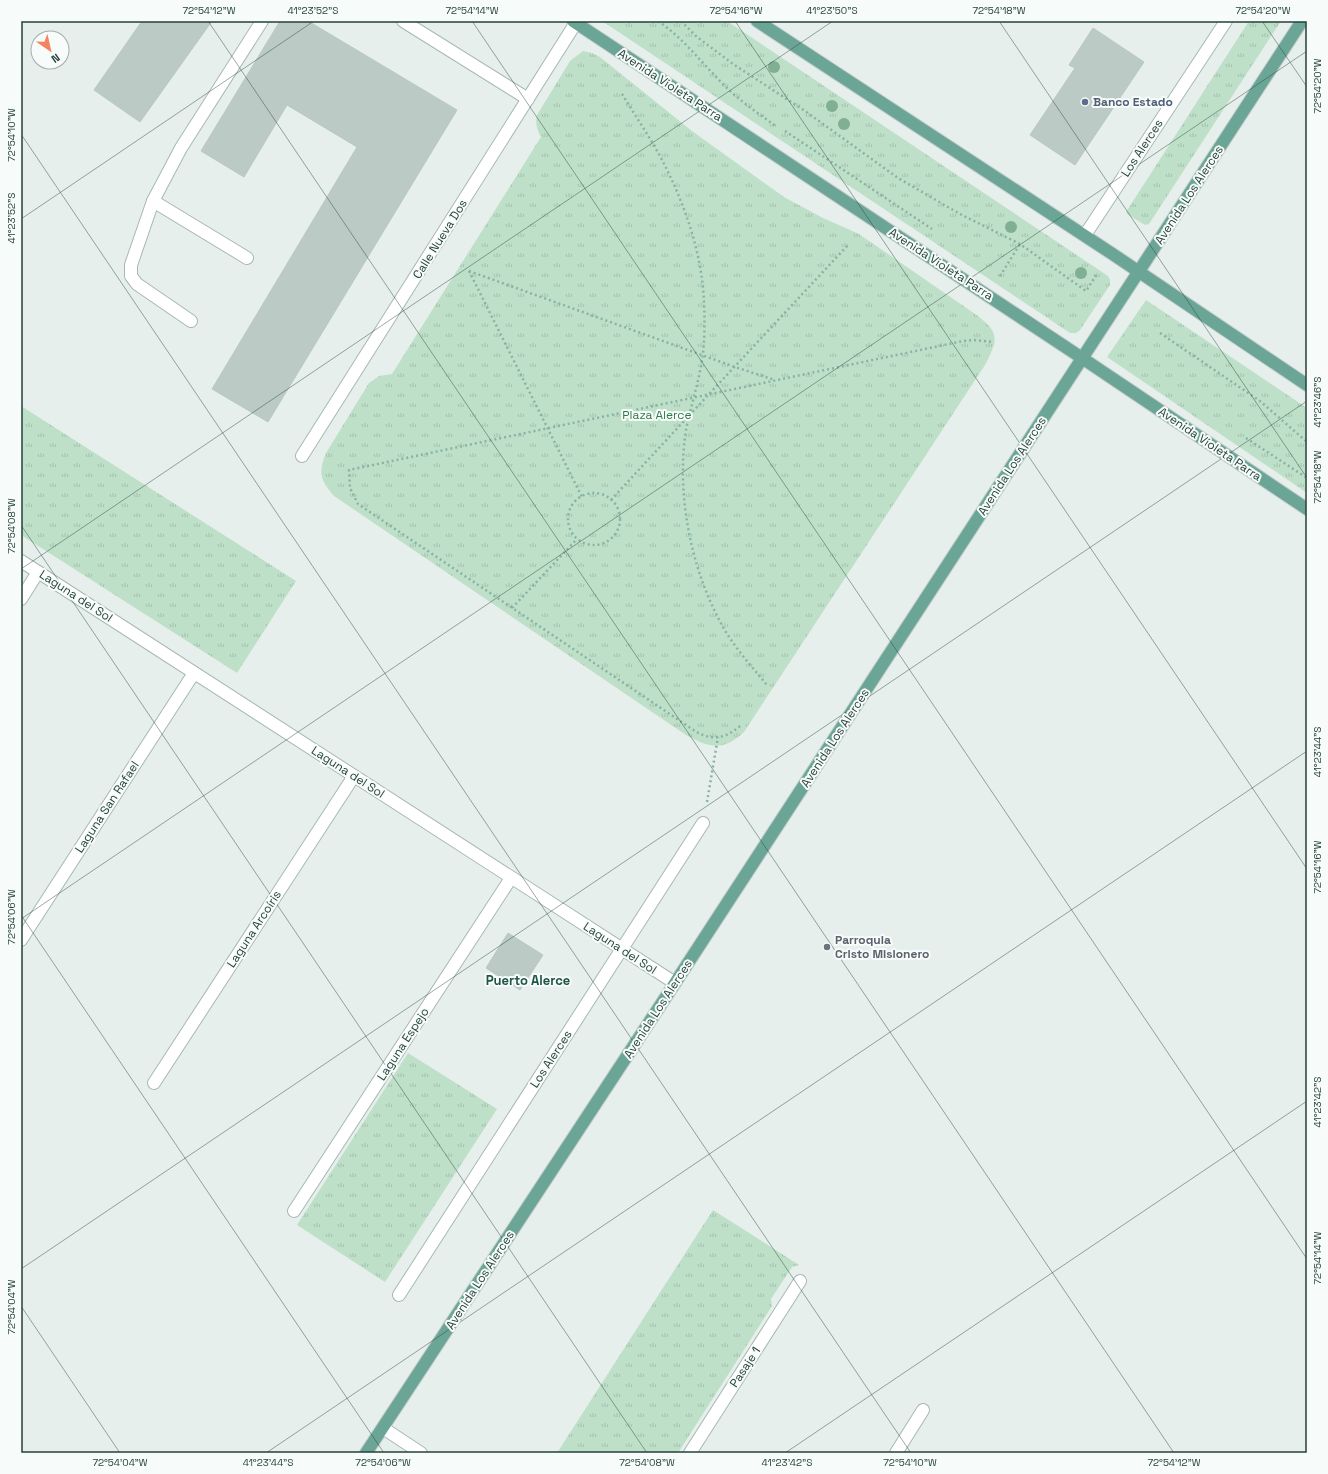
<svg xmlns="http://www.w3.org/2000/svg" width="1328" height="1474" font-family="'Space Grotesk',sans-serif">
<defs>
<pattern id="grass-tufts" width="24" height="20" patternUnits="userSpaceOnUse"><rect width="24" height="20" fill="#bfe0c8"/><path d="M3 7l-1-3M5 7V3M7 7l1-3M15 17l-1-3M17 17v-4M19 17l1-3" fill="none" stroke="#a4c1ad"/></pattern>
</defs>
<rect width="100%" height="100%" fill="#e6efeb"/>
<!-- grass -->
<g fill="url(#grass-tufts)">
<path d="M602 21H727L1108 276 1110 280V285L1080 330 1076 333H1070Z"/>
<path d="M1249 21H1281L1149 224 1145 225 1127 214 1126 212Z"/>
<path d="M583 51 592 53 600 57 692 131 784 197 823 218 859 234 978 316C1001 334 997 341 985 365L744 732C722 753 707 747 683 733L334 496C320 480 318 473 326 453L369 383 379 376 392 374 541 137C537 130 535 123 537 115L570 61Z"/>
<path d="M1146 300 1307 408V493L1107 357Z"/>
<path d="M21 406 296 581 237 673 21 535Z"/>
<path d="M408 1053 497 1109 385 1282 297 1225Z"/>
<path d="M713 1210 799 1265 792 1267 771 1299 772 1306 678 1453H557Z"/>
</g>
<!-- building -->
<g fill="#bbcac4" stroke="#b8c9c2">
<path d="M142 21H212L140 122 94 90Z"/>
<path d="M280 21H308L457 110 268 422 212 389 357 147 287 105 244 177 201 151Z"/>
<path d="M1093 28 1144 62 1075 165 1030 135 1075 68 1069 65Z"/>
<path d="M508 933 543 955 520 990 486 968Z"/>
</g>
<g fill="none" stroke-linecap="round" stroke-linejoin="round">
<defs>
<g id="minor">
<path d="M403 21 528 99"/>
<path d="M153 201 131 265V276L137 284 191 321"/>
<path d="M1085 235 1226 21"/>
<path d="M247 258 153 201 181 148 262 21"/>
<path d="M302 456 577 21"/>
<path d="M21 561 675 983"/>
<path d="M21 599 38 572"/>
<path d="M21 940 194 673"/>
<path d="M154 1083 354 776"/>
<path d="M294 1211 511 878"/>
<path d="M399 1295 703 823"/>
<path d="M383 1428 421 1453"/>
<path d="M690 1453 800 1281"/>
<path d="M896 1453 923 1410"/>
</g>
<g id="major">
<path d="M573 21 1082 358 1307 509"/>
<path d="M757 21 1111 253 1307 385"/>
<path d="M366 1453 675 983 1302 21"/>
</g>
</defs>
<!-- minor casing -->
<use href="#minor" stroke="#a8b8b2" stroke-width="14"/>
<!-- major casing -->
<use href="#major" stroke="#c2cac8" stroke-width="14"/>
<!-- path -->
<g stroke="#86b3a5" stroke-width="2.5" stroke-dasharray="2 3" stroke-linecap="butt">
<path d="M658 21C683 38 701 62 722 83 738 100 758 113 777 127"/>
<path d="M681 21 697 37 733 64 805 111 898 178 960 214 1020 244 1086 291 1097 274"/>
<path d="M622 94C638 120 656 146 669 174 688 214 702 257 704 302 705 325 705 348 700 371 696 391 690 410 686 430 676 495 691 570 723 627 735 648 752 667 767 685"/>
<path d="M785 131 932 229"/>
<path d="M469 271 735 367 775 380"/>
<path d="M469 271 582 497"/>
<path d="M1000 276 1020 244"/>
<path d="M1160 333 1260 401 1307 442"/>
<path d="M1246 438 1307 478"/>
<circle cx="594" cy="519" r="26"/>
<path d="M611 500C690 414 769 330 848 245"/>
<path d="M512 608 577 539"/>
<path d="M740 726C724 740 709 741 692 729L358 504 350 488 349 470 963 341 973 340 993 342"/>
<path d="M707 802 718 737"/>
</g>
<!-- minor -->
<use href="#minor" stroke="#fff" stroke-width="12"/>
<!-- major -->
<use href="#major" stroke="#6aa596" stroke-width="12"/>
</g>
<!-- trees -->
<g fill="#80af93">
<circle cx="774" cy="67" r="6"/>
<circle cx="832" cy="106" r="6"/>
<circle cx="844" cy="124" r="6"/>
<circle cx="1011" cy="227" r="6"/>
<circle cx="1081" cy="273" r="6"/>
</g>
<!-- ticks -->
<path fill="none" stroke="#24423a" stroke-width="1" stroke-opacity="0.45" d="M208 21 1174 1453M472 21 1307 1259M735 21 1307 869M999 21 1307 478M1262 21 1307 87M21 134 911 1453M21 219 314 21M21 525 647 1453M21 569 833 21M21 915 384 1453M21 919 1307 51M21 1269 1307 401M21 1306 120 1453M266 1453 1307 751M785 1453 1307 1101M1304 1453 1307 1451"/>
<!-- markers -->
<circle fill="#5c6f8a" stroke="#f7fbf9" stroke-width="1.5" cx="1085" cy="102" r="4"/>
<circle fill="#6b7280" stroke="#f7fbf9" stroke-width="1.5" cx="827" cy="947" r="4"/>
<g text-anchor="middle" stroke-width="4" stroke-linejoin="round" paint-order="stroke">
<!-- street labels -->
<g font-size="12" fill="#24423a" stroke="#f7fbf9">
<text transform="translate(670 85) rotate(33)" y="4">Avenida Violeta Parra</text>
<text transform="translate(1142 148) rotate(-57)" y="4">Los Alerces</text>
<text transform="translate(1189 195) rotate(-57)" y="4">Avenida Los Alerces</text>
<text transform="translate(440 239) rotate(-58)" y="4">Calle Nueva Dos</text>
<text transform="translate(941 264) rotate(33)" y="4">Avenida Violeta Parra</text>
<text transform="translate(1210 444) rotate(34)" y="4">Avenida Violeta Parra</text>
<text transform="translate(1012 466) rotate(-57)" y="4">Avenida Los Alerces</text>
<text transform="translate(76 596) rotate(33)" y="4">Laguna del Sol</text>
<text transform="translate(835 738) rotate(-57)" y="4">Avenida Los Alerces</text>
<text transform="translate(348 772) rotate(33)" y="4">Laguna del Sol</text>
<text transform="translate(107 807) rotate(-57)" y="4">Laguna San Rafael</text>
<text transform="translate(254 929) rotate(-57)" y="4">Laguna Arcoíris</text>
<text transform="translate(620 948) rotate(33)" y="4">Laguna del Sol</text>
<text transform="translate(658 1009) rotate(-57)" y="4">Avenida Los Alerces</text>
<text transform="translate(403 1044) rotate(-57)" y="4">Laguna Espejo</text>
<text transform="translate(551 1059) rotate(-57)" y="4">Los Alerces</text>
<text transform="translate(480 1280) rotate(-57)" y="4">Avenida Los Alerces</text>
<text transform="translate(745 1367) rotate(-57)" y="4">Pasaje 1</text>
</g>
<!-- service labels -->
<g font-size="12" font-weight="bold" fill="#4e5e75" stroke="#f7fbf9" text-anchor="start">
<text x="1093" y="106">Banco Estado</text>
</g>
<!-- park labels -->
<g font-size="12" fill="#2d7a4b" stroke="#f7fbf9">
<text x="657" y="419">Plaza Alerce</text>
</g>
<!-- worship labels -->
<g font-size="12" font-weight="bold" fill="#5b616d" stroke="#f7fbf9" text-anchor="start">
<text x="835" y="944">Parroquia<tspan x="835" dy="14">Cristo Misionero</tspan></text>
</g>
<!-- neighbourhood labels -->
<g font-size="13" font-weight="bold" fill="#1f5548" stroke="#f7fbf9">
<text x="528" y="985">Puerto Alerce</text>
</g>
</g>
<!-- border -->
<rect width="1328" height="1474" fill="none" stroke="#f7fbf9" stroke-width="44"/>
<!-- north arrow -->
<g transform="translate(50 50) rotate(146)"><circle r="19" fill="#f7fbf9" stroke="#a3b1ad"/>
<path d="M0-3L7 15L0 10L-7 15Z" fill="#f4845f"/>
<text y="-6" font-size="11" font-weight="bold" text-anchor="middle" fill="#24423a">N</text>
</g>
<rect x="22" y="22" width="1284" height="1430" fill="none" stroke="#24423a" stroke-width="1.5"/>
<g font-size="10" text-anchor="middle" fill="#24423a">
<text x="209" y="14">72°54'12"W</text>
<text x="313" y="14">41°23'52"S</text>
<text x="472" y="14">72°54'14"W</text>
<text x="736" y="14">72°54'16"W</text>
<text x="832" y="14">41°23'50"S</text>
<text x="999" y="14">72°54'18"W</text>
<text x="1263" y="14">72°54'20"W</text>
<text transform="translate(1317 86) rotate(-90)" y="4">72°54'20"W</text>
<text transform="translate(11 135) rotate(-90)" y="4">72°54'10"W</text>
<text transform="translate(11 218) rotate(-90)" y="4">41°23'52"S</text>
<text transform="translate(1317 402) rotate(-90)" y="4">41°23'46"S</text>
<text transform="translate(1317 477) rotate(-90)" y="4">72°54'18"W</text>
<text transform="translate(11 526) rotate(-90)" y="4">72°54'08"W</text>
<text transform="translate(1317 752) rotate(-90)" y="4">41°23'44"S</text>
<text transform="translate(1317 867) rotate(-90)" y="4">72°54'16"W</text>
<text transform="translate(11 917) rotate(-90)" y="4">72°54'06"W</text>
<text transform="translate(1317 1102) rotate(-90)" y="4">41°23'42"S</text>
<text transform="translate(1317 1258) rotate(-90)" y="4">72°54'14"W</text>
<text transform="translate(11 1307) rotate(-90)" y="4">72°54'04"W</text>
<text x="120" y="1466">72°54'04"W</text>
<text x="268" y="1466">41°23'44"S</text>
<text x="383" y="1466">72°54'06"W</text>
<text x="647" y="1466">72°54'08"W</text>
<text x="787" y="1466">41°23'42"S</text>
<text x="910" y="1466">72°54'10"W</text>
<text x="1174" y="1466">72°54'12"W</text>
</g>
</svg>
